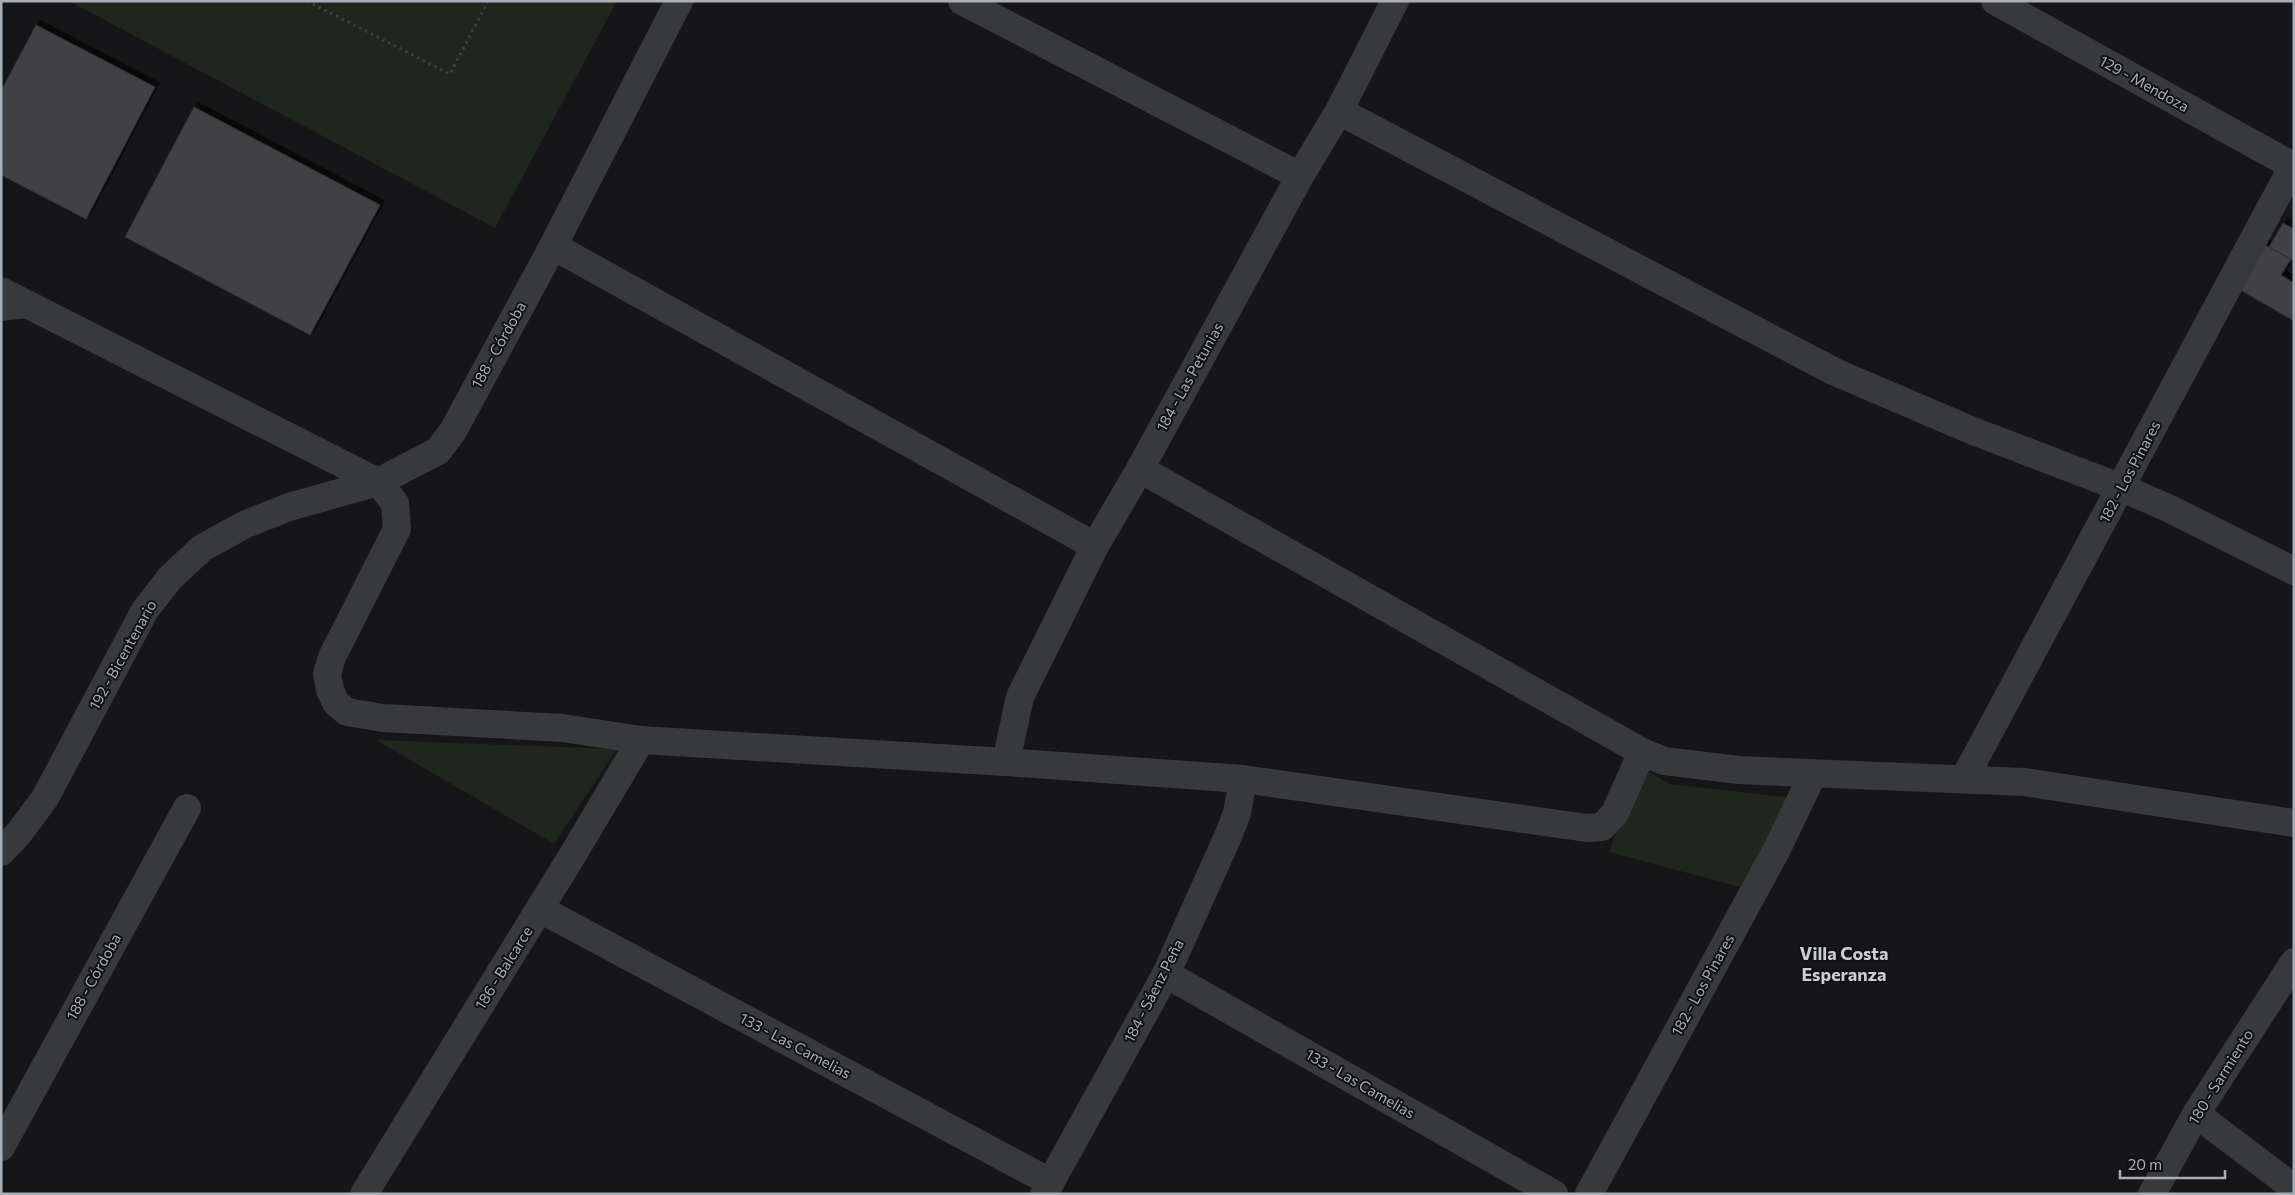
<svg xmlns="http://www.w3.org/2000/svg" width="2295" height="1195" font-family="Commissioner,sans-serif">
<defs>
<filter id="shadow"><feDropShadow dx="4.5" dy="-4.5" stdDeviation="0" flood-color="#0009"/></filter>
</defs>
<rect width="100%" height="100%" fill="#161618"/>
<!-- green -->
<g fill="#1e261e">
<path d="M69 1H617L495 228Z"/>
<path d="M376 740 617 749 554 844Z"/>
<path d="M1640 767 1670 784 1793 798 1740 887 1609 852Z"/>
</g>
<!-- building -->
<g fill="#404145" stroke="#303034" filter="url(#shadow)">
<path d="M36 25 155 87 86 219 1 175V91Z"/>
<path d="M194 107 380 205 310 335 125 237Z"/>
<path d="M2283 223 2294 229V261L2269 247Z"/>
<path d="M2263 244 2291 259 2281 275 2294 283V321L2237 288Z"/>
</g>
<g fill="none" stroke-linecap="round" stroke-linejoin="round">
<!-- path -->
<path stroke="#3d4044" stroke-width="3" stroke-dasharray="2.5 4" stroke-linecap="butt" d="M307 1 450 74 488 1"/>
<!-- service -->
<path stroke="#37393d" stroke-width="20" d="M1 311 32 307"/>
<!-- minor -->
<g stroke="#37393d" stroke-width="28">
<path d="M962 1 1300 176"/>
<path d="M1995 1 2293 166"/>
<path d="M1339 111 1835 372 1973 431 2122 488 2168 508 2294 571"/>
<path d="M553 246 1095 546"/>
<path d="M1 291 378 482 395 503 397 529 332 657 327 674 330 690 336 703 347 712 383 718 563 728 641 740 1006 762 1243 779 1587 828 1602 827 1615 813 1642 752"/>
<path d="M1140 469 1642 752 1664 761 1739 770 2024 782 2294 823"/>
<path d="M1006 762 1020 697 1095 546 1140 469 1300 176 1339 111 1395 1"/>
<path d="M1964 779 2294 164"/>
<path d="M1 852 19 833 45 798 145 610 170 578 202 548 246 524 289 507 378 482 438 451 453 431 553 246 679 1"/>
<path d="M540 909 1050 1182"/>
<path d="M1166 974 1554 1194"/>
<path d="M2196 1114 2294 1188"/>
<path d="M1 1147 187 808"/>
<path d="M364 1194 572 856 641 740"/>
<path d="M1044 1194 1166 974 1229 834 1237 813 1243 779"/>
<path d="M1589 1194 1777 849 1813 774"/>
<path d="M2152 1194 2196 1114 2294 962"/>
</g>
</g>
<g text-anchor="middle" stroke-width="4" stroke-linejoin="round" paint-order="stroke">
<!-- street labels -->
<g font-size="15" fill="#a7afb8" stroke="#111113">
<text transform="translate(2144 84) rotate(29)" y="5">129 - Mendoza</text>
<text transform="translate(499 345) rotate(-61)" y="5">188 - Córdoba</text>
<text transform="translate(1190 377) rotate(-61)" y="5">184 - Las Petunias</text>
<text transform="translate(2130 472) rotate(-62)" y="5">182 - Los Pinares</text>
<text transform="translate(123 655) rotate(-61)" y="5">192 - Bicentenario</text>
<text transform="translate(504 968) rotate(-58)" y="5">186 - Balcarce</text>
<text transform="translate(94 977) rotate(-61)" y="5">188 - Córdoba</text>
<text transform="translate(1703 985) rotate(-61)" y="5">182 - Los Pinares</text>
<text transform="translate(1154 991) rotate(-63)" y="5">184 - Sáenz Peña</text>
<text transform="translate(795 1046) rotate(28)" y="5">133 - Las Camelias</text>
<text transform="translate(2221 1077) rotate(-58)" y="5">180 - Sarmiento</text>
<text transform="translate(1360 1084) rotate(30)" y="5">133 - Las Camelias</text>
</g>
<!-- quarter labels -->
<g font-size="18" font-weight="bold" fill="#c9ced4" stroke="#111113">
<text x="1844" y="960">Villa Costa<tspan x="1844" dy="21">Esperanza</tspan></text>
</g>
</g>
<!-- border -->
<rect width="2295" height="1195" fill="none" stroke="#a7afb8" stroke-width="5"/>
<!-- scale -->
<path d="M2120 1170v8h105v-8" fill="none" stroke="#a7afb8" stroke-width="2.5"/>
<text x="2128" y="1170" font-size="15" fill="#a7afb8" stroke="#111113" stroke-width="4" paint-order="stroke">20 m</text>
</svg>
